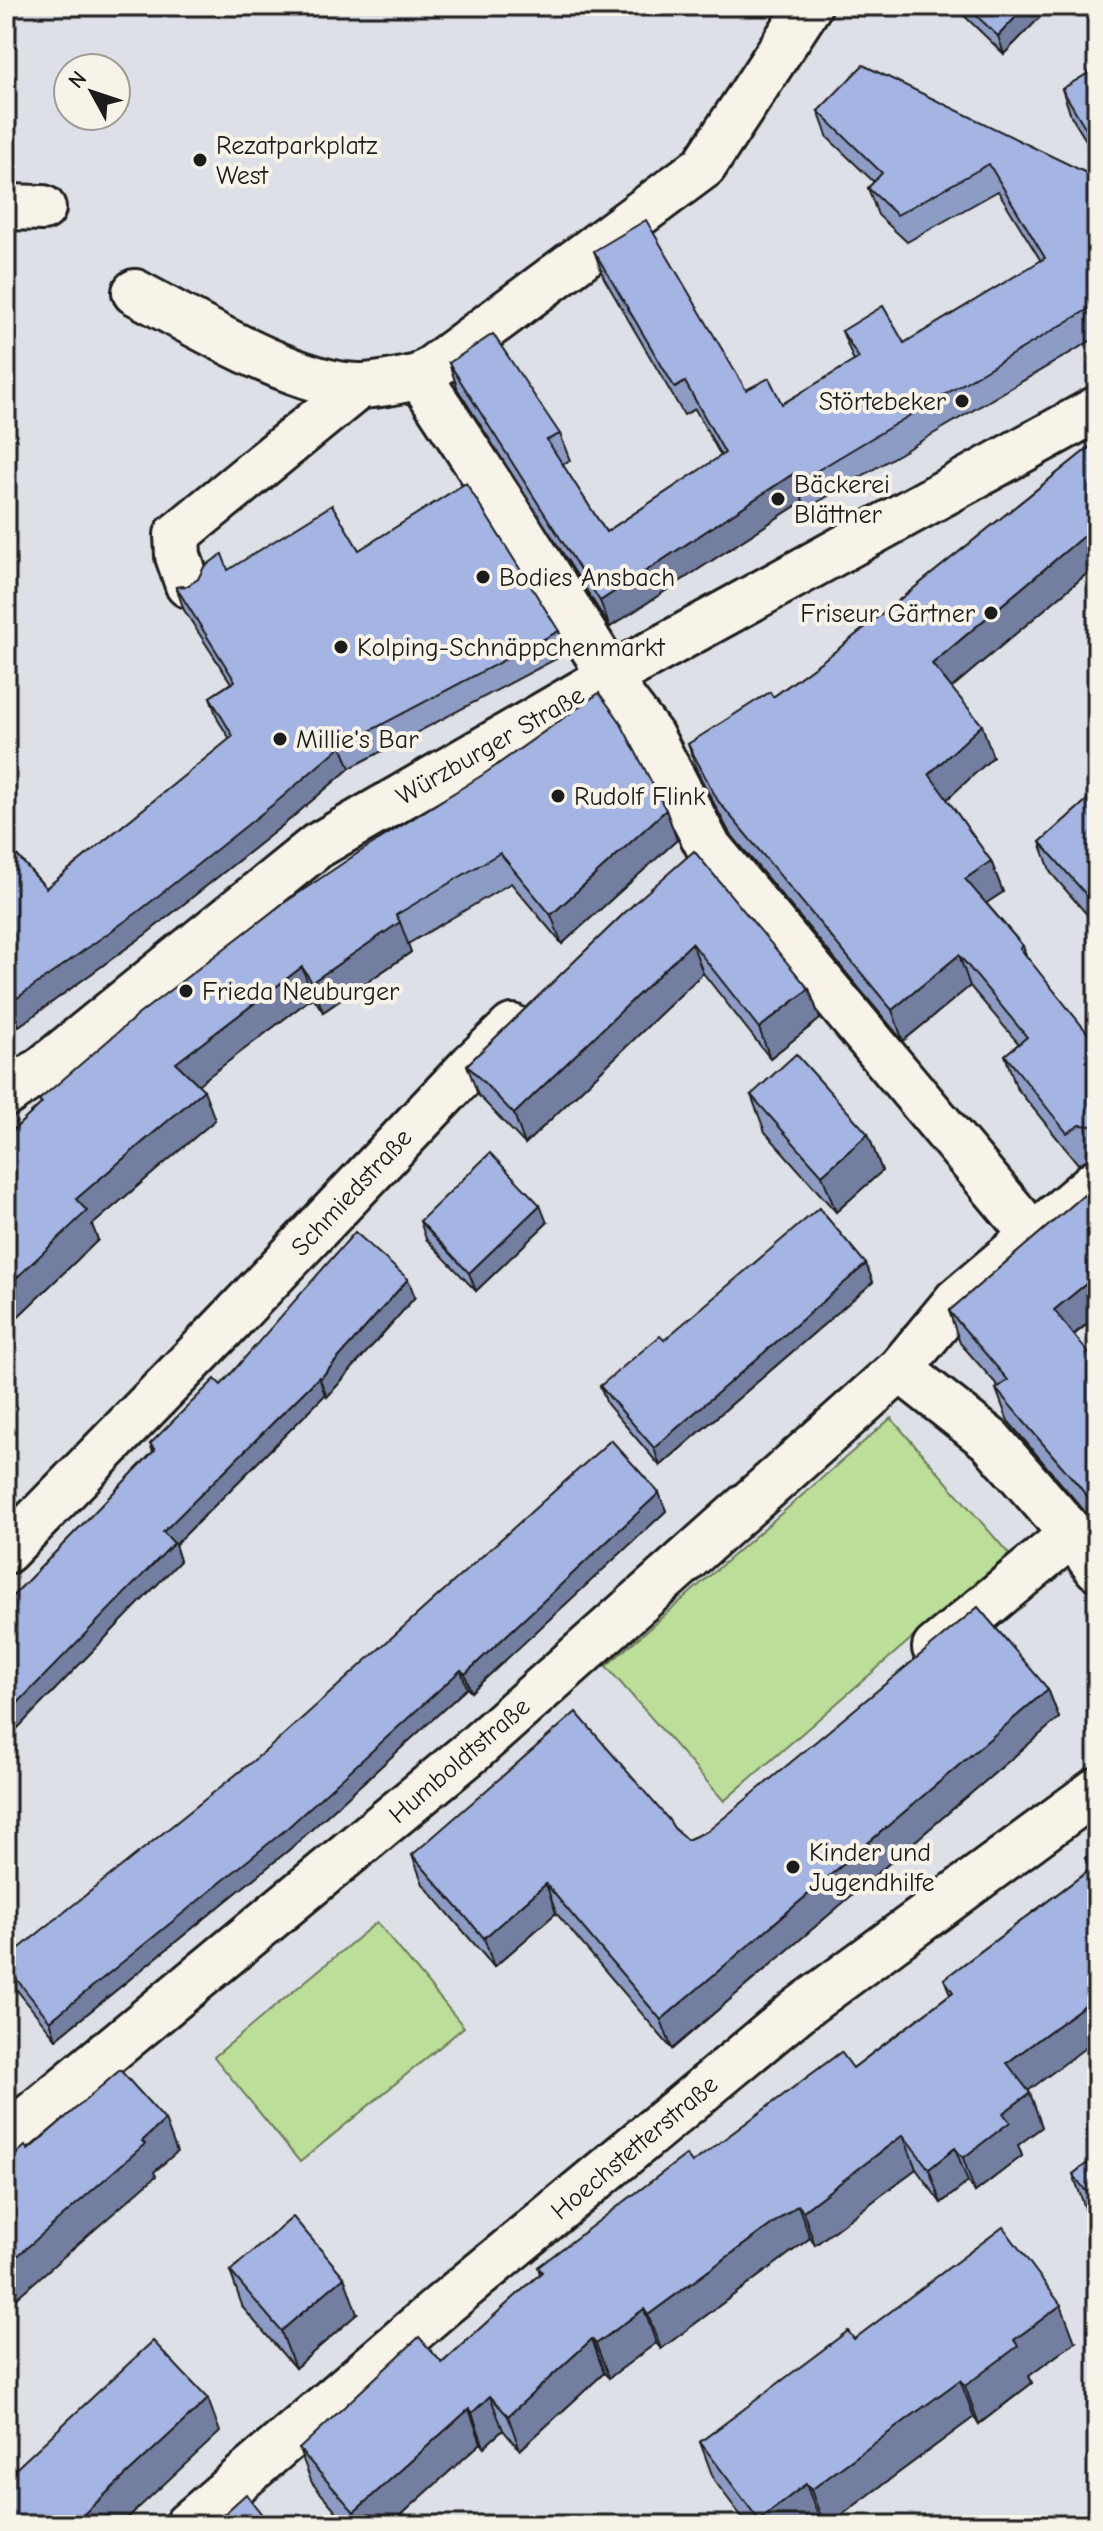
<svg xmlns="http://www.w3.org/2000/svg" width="1103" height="2531" font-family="'Comic Neue',sans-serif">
<rect width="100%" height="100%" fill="#dee0e7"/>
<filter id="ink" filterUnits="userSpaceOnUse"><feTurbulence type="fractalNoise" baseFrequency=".0125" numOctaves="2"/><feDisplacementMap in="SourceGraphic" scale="16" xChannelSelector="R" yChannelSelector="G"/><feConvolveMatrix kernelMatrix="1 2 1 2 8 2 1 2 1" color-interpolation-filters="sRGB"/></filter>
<g filter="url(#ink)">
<!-- garden -->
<g fill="#bbde98" stroke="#6c7d5a" stroke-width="2">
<path d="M891 1418 1009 1554 724 1801 606 1666Z"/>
<path d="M377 1922 464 2027 300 2162 214 2057Z"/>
</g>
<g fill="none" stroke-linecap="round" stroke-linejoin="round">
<defs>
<g id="minor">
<path d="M809 6 704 166 420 377 511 516 598 656 607 678 651 736 708 846 1032 1234"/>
<path d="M6 207 43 208"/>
<path d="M135 292C192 322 297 386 359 386 379 386 401 380 420 377"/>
<path d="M188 585 178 556 177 535 359 386"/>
<path d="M6 1094 41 1070 317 846 607 678 1097 409"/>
<path d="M900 1369 990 1440 1072 1534 1097 1568"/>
<path d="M6 1551 226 1325 472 1065 512 1027"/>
<path d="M935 1648 1072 1534"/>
<path d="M6 2137 472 1751 900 1369 957 1300 1097 1181"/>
<path d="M187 2525 443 2305 800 2009 1097 1790"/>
</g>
</defs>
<!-- minor casing -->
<use href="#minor" stroke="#1c1c1c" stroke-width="50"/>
<!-- minor -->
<use href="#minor" stroke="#f7f3e8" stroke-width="44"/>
</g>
<!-- wall -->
<g fill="#8d9cc4" stroke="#1c1c1c" stroke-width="2">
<path d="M954 6H1051L1004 54Z"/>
<path d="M1097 68V158L1071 116 1062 89Z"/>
<path d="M818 111 1097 178V337L808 508 803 501 610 627 458 390 449 363 560 434 570 461 562 464 606 532 721 456 695 409 684 415 604 278 594 251 746 390 782 404 854 361 842 331 904 343 1041 261 998 191 907 242 878 215 868 188 874 182 828 138Z"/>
<path d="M1097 441V565L951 688 993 757 947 799 991 861 1003 892 986 903 1023 946 1027 958 1097 1045V1157H1092L1078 1164 1016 1087 1005 1055 1019 1044 970 986 903 1041 729 832 699 775 688 744 773 697 837 650Z"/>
<path d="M359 550 559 631 567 653 350 768 288 821 146 934 19 1026 6 1010V843L46 888 230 739 218 720 210 697 231 683 184 610 176 587 187 586 228 570Z"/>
<path d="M1097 791V926L1051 873 1040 842Z"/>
<path d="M666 810 677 840 562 944 511 883 408 944 411 952 323 1012 313 997 198 1084 215 1120 92 1225 98 1240 6 1328V1137L41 1104 39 1100 281 905Z"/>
<path d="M637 901 809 989 820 1019 770 1058 703 973 525 1144 478 1095 467 1065Z"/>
<path d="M751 1095 868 1134 882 1171 836 1212 765 1132Z"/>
<path d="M1097 1184V1316L1074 1335 1097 1364V1526L1008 1421 996 1389 999 1387 960 1343 949 1311Z"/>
<path d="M420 1221 547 1223 476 1291 426 1239Z"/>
<path d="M866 1264 873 1282 660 1466 607 1404 600 1386 664 1340Z"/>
<path d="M415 1297 327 1397 325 1395 175 1545 180 1561 10 1736 6 1733V1603L153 1452 150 1444 221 1385Z"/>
<path d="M659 1493 666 1511 471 1692 467 1688 290 1849 56 2039 9 1980 6 1971V1959Z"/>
<path d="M1048 1689 1059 1718 672 2049 556 1913 494 1967 423 1884 412 1855 674 1828 687 1840Z"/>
<path d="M1097 1849 1028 2091 1042 2127 1018 2145 1022 2156 975 2192 968 2182 941 2203 916 2169 815 2245 810 2238 661 2349 656 2343 609 2378 604 2373 520 2450 503 2430 484 2447 481 2443 390 2525H348L312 2483 299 2449 442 2363 540 2274 538 2267 692 2163 853 2068 950 1994 944 1979 1089 1870 1085 1858Z"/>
<path d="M1097 2156V2225L1086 2211 1073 2174Z"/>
<path d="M230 2271 357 2314 295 2368 243 2308Z"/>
<path d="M854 2339 1075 2342 1029 2376 1032 2383 979 2424 974 2417 828 2525H823L820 2521 814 2525H748L714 2480 700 2442Z"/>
</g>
<!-- shaded-wall -->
<g fill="#737fa0" stroke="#1c1c1c" stroke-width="2">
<path d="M1026 6H1051L1004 54 998 36Z"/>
<path d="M793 474 803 501 610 627 600 601Z"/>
<path d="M1094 527 1097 535V565L943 695 932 664Z"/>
<path d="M982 725 993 757 941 805 929 774Z"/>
<path d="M341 746 350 768 288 821 146 934 19 1026 10 1003Z"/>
<path d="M666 810 677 840 562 944 551 915Z"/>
<path d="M991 861 1003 892 976 910 965 879Z"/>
<path d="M400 922 411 952 323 1012 312 982Z"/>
<path d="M692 943 703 973 525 1144 514 1114Z"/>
<path d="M959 955 970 986 903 1041 892 1010Z"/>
<path d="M302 967 313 997 187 1093 176 1063Z"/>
<path d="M809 989 820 1019 770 1058 759 1028Z"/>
<path d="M204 1090 215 1120 92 1225 98 1240 6 1328V1288L76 1199Z"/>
<path d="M868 1134 882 1171 836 1212 822 1175Z"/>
<path d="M540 1205 547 1223 476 1291 469 1273Z"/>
<path d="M866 1264 873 1282 660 1466 654 1448Z"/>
<path d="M1097 1275V1316L1065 1341 1054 1310Z"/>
<path d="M408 1279 415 1297 327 1397 320 1379Z"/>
<path d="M319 1377 325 1395 175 1545 180 1561 10 1736 6 1726V1715L163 1532Z"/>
<path d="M659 1493 666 1511 471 1692 465 1674Z"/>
<path d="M461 1670 467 1688 290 1849 56 2039 50 2021Z"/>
<path d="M1048 1689 1059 1718 672 2049 661 2020Z"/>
<path d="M546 1884 556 1913 494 1967 484 1938Z"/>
<path d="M1097 1996V2039L1020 2097 1007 2063Z"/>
<path d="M1030 2093 1042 2127 1018 2145 1022 2156 975 2192 963 2158 1003 2113Z"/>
<path d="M165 2120 177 2152 154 2172 156 2176 6 2307V2266Z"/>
<path d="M903 2135 916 2169 815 2245 803 2211Z"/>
<path d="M955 2148 968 2182 941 2203 929 2169Z"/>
<path d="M798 2205 810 2238 661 2349 648 2315Z"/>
<path d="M344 2277 357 2314 295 2368 281 2331Z"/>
<path d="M1061 2305 1075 2342 1029 2376 1032 2383 979 2424 965 2386 1014 2340Z"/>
<path d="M644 2309 656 2343 609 2378 596 2344Z"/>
<path d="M592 2339 604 2373 520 2450 508 2416Z"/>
<path d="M960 2380 974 2417 828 2525H824L811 2490Z"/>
<path d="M490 2396 503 2430 484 2447 472 2413Z"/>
<path d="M208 2399 220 2432 120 2525H72Z"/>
<path d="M469 2409 481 2443 390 2525H358L354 2512Z"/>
<path d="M806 2484 820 2521 814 2525H760L759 2520Z"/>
</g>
<!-- building -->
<g fill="#a4b5e4" stroke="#1c1c1c" stroke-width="2">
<path d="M966 6H1026L998 36Z"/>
<path d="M863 65 1097 178V304L798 482 793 474 600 601 449 363 493 334 560 434 547 440 606 532 725 453 685 382 675 388 594 251 646 220 746 390 769 378 782 404 859 358 842 331 883 306 904 343 1045 258 989 164 897 215 868 188 882 173 818 111Z"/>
<path d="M1097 68V147L1062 89Z"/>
<path d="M1097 441V530L1094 527 932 664 982 725 929 774 991 861 965 879 1023 946 1020 948 1097 1045V1128L1093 1126 1080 1125 1067 1133 1005 1055 1027 1037 959 955 892 1010 718 801 688 744 770 692 773 697 837 650Z"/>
<path d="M466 483 559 631 341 746 280 799 138 912 10 1003 6 998V843L46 888 233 736 210 697 235 681 176 587 187 586 198 579 204 567 222 554 228 570 332 505 359 550Z"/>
<path d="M599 693 619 720 666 810 551 915 500 853 396 915 400 922 312 982 302 967 176 1063 204 1090 76 1199 87 1211 6 1288V1137L42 1103 39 1100 139 1014 281 905 358 853 484 774Z"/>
<path d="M1097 791V907L1040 842Z"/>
<path d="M694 851 809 989 759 1028 692 943 514 1114 467 1065 637 901Z"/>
<path d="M796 1054 868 1134 822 1175 751 1095Z"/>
<path d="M490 1153 540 1205 469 1273 420 1221Z"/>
<path d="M1097 1184V1275L1054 1310 1097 1364V1510L1079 1486 996 1389 1008 1380 949 1311Z"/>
<path d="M819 1208 866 1264 654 1448 600 1386 660 1336 664 1340Z"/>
<path d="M355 1232 408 1279 320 1379 319 1377 163 1532 174 1543 6 1715V1603L155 1450 150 1444 215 1379 221 1385Z"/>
<path d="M611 1440 659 1493 465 1674 461 1670 284 1831 50 2021 6 1966V1959L269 1748Z"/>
<path d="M978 1607 1048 1689 661 2020 546 1884 484 1938 412 1855 576 1712 669 1820 674 1828 687 1840 708 1831Z"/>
<path d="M1097 1849V1996L1007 2063 1030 2093 1003 2113 1010 2122 963 2158 955 2148 929 2169 903 2135 803 2211 798 2205 648 2315 644 2309 596 2344 592 2339 508 2416 490 2396 472 2413 469 2409 354 2512 299 2449 419 2337 442 2363 542 2272 538 2267 686 2155 692 2163 841 2052 853 2068 953 1992 944 1979 1092 1868 1085 1858Z"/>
<path d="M120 2070 165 2120 142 2141 145 2144 6 2266V2163L25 2146 28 2150Z"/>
<path d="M1097 2156V2206L1073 2174Z"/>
<path d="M293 2217 344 2277 281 2331 230 2271Z"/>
<path d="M1003 2227 1061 2305 1014 2340 1018 2346 965 2386 960 2380 811 2490 806 2484 759 2520 700 2442 848 2331 854 2339Z"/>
<path d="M153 2341 208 2399 72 2525H6V2478Z"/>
<path d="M246 2494 270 2525H212Z"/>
<path d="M593 2518 599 2525H585Z"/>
</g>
</g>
<!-- markers -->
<g fill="#1c1c1c" stroke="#f7f3e8" stroke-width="3">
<circle cx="200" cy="160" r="8"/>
<circle cx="962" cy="401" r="8"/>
<circle cx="778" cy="499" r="8"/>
<circle cx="483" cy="577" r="8"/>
<circle cx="991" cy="613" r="8"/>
<circle cx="341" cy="647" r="8"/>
<circle cx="280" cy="739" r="8"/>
<circle cx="558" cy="796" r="8"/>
<circle cx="186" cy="991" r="8"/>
<circle cx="793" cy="1867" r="8"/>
</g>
<g text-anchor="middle" stroke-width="8" stroke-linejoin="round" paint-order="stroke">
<!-- poi labels -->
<g font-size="26" fill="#1c1c1c" stroke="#f7f3e8" text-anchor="start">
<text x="216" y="154">Rezatparkplatz<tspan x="216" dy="30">West</tspan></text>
<text x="946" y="410" text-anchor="end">Störtebeker</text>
<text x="794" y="493">Bäckerei<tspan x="794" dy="30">Blättner</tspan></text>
<text x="499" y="586">Bodies Ansbach</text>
<text x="975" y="622" text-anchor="end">Friseur Gärtner</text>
<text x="357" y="656">Kolping-Schnäppchenmarkt</text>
<text x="296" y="748">Millie's Bar</text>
<text x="574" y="805">Rudolf Flink</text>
<text x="202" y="1000">Frieda Neuburger</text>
<text x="809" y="1861">Kinder und<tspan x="809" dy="30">Jugendhilfe</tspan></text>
</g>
<!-- street labels -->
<g font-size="26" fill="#1c1c1c" stroke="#f7f3e8">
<text transform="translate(490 745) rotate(-30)" y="9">Würzburger Straße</text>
<text transform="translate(351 1192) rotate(-47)" y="9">Schmiedstraße</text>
<text transform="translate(459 1760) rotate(-41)" y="9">Humboldtstraße</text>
<text transform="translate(634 2147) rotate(-40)" y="9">Hoechstetterstraße</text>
</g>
</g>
<!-- margin -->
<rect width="1103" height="2531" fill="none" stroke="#f7f3e8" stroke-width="32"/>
<rect x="16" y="16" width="1071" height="2499" fill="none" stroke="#1c1c1c" stroke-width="3" filter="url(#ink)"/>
<!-- north arrow -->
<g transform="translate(92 92) rotate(310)"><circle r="38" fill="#f7f3e8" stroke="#9f9d96" stroke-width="2"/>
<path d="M0-6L14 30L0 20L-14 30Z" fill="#1c1c1c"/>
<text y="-12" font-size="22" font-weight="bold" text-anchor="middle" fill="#1c1c1c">N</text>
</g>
</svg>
